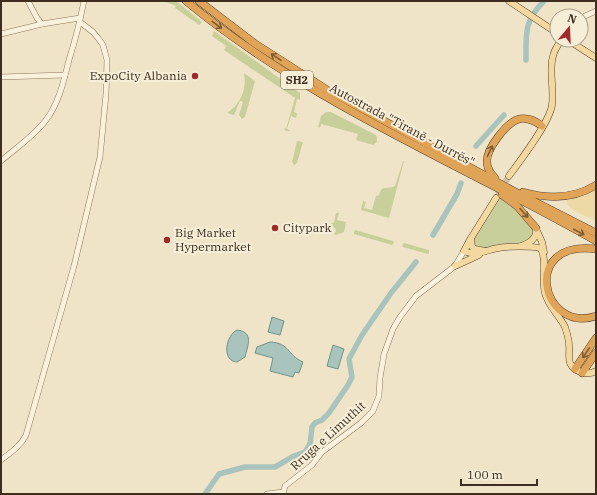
<svg xmlns="http://www.w3.org/2000/svg" width="597" height="495" font-family="'IBM Plex Serif',serif">
<rect width="100%" height="100%" fill="#f0e4c8"/>
<!-- green -->
<g fill="#c9cf9b">
<path d="M164 1H176L202 22 199 25 175 8 176 6Z"/>
<path d="M214 31 300 93V100L297 99 294 112 297 113 296 118 291 116 287 129 291 131H286L283 128 286 129 295 98 224 50 226 46 212 36Z"/>
<path d="M244 73 255 81 245 117 242 119 239 115 243 102 240 101 234 115 227 113C241 104 247 89 244 73Z"/>
<path d="M326 112H331L376 135 377 138V142L373 145 356 140 358 134 321 124 320 128 318 127 321 116Z"/>
<path d="M297 141 303 142 297 163 294 165 292 162Z"/>
<path d="M403 161H404L389 218 361 210 363 201 366 202 364 208 372 210 376 196 379 195 381 190C385 186 391 189 395 186Z"/>
<path d="M500 198C514 207 524 218 534 231L533 236 527 241 519 244H499L483 249 476 247 474 239Z"/>
<path d="M336 213H339L337 220 346 222 344 232 336 235 334 234 336 231 335 228 329 225 334 222Z"/>
<path d="M355 230 393 241 394 243 392 245 354 234V232Z"/>
<path d="M404 243 429 250V253L428 254 403 247 402 245Z"/>
</g>
<!-- sand -->
<path fill="#ecd9a5" d="M596 188V221C587 216 568 211 566 200Z"/>
<!-- water -->
<g fill="#a9c4bc" stroke="#6f938a">
<path d="M272 317 284 321 280 335 268 332Z"/>
<path d="M237 330C254 332 248 345 245 357L237 362C221 361 226 335 237 330Z"/>
<path d="M270 342C290 343 287 355 303 362L299 373 295 372 293 377 270 371 273 358 255 353 257 347Z"/>
<path d="M333 345 344 349 338 369 327 366Z"/>
</g>
<g fill="none" stroke-linecap="round" stroke-linejoin="round">
<!-- canal -->
<g stroke="#a9c4bc" stroke-width="5.5">
<path d="M526 60C526 33 524 21 544 1"/>
<path d="M476 146 504 115"/>
<path d="M433 235 457 194 461 183"/>
<path d="M205 494 219 474 245 467H275L294 456 305 452 310 444 312 427 315 423 322 420 329 413 348 385 352 377 349 359 362 335 391 293 416 262"/>
</g>
<!-- major-tunnel -->
<path stroke="#ccc0a6" stroke-width="6" stroke-dasharray="6 3" stroke-linecap="butt" d="M496 198 509 176"/>
<defs>
<g id="minor">
<path d="M28 1 37 18 42 24 80 18"/>
<path d="M581 21 585 16 596 11"/>
<path d="M1 34 42 24"/>
<path d="M1 77 65 75"/>
<path d="M1 161C15 149 36 134 46 120 59 103 64 80 69 60 75 41 80 21 84 1"/>
<path d="M1 460C10 453 21 446 26 435L74 266 100 157 106 94 107 60 103 45 98 38 93 32 80 22"/>
<path d="M267 494 283 492"/>
<path d="M283 494 285 486 312 465 322 452 361 423 373 411 379 396 380 378 384 354 393 329 400 317 416 296 455 266 464 251"/>
</g>
<g id="major">
<path d="M509 1 557 33"/>
<path d="M568 40 596 58"/>
<path d="M509 176C520 161 550 122 552 105 555 82 544 59 562 40"/>
<path d="M496 198 471 238 464 251C477 257 485 250 498 248 507 246 531 246 540 248 548 256 541 280 545 293 548 306 559 315 565 327 567 333 569 339 569 345 570 350 568 358 570 363 574 372 588 376 596 371"/>
<path d="M536 229 542 242 544 252"/>
<path d="M471 239 472 247 475 249 485 251"/>
<path d="M521 246C530 243 538 238 536 228"/>
<path d="M455 266 479 255"/>
</g>
<g id="highway">
<path d="M186 1C309 103 459 163 596 241"/>
<path d="M199 1 254 43 329 91 510 189 596 233"/>
<path d="M495 178C491 174 487 169 487 162 486 149 507 122 519 119 528 117 535 121 542 126"/>
<path d="M523 192C548 199 574 199 596 185"/>
<path d="M502 195 517 206 536 228"/>
<path d="M596 249C520 239 541 334 596 316"/>
<path d="M575 369 596 338"/>
<path d="M582 373 596 353"/>
</g>
</defs>
<!-- minor casing -->
<use href="#minor" stroke="#8d765c" stroke-width="6"/>
<!-- major casing -->
<use href="#major" stroke="#5b4430" stroke-width="7"/>
<!-- highway casing -->
<use href="#highway" stroke="#5b4430" stroke-width="8"/>
<!-- minor -->
<use href="#minor" stroke="#faf1dc" stroke-width="5"/>
<!-- major -->
<use href="#major" stroke="#f3d9a0" stroke-width="6"/>
<!-- highway -->
<use href="#highway" stroke="#e0a458" stroke-width="7"/>
</g>
<!-- one-way arrows -->
<defs><path id="oneway-shaft" d="M-6 0H5M1.5-3L5.5 0L1.5 3" fill="none" stroke-width="1.6" stroke-linecap="round" stroke-linejoin="round"/></defs>
<g stroke="#7e5d36">
<use href="#oneway-shaft" transform="translate(217 25) rotate(37)"/>
<use href="#oneway-shaft" transform="translate(276 57) rotate(-146)"/>
<use href="#oneway-shaft" transform="translate(490 151) rotate(-65)"/>
<use href="#oneway-shaft" transform="translate(524 213) rotate(48)"/>
<use href="#oneway-shaft" transform="translate(579 232) rotate(28)"/>
<use href="#oneway-shaft" transform="translate(586 353) rotate(124)"/>
</g>
<!-- markers -->
<g fill="#9e2a2b" stroke="#f7eed8" stroke-width="1.5">
<circle cx="195" cy="76" r="4"/>
<circle cx="275" cy="228" r="4"/>
<circle cx="167" cy="240" r="4"/>
</g>
<g text-anchor="middle" stroke-width="4" stroke-linejoin="round" paint-order="stroke">
<!-- shield labels -->
<rect fill="#f7eed8" stroke="#756857" stroke-width="1" x="281" y="71" width="32" height="18" rx="3"/>
<g font-size="11" font-weight="bold" fill="#3d2e20">
<text x="297" y="84">SH2</text>
</g>
<!-- poi labels -->
<g font-size="12" fill="#3d2e20" stroke="#f7eed8" text-anchor="start">
<text x="187" y="80" text-anchor="end">ExpoCity Albania</text>
<text x="283" y="232">Citypark</text>
<text x="175" y="237">Big Market<tspan x="175" dy="14">Hypermarket</tspan></text>
</g>
<!-- street labels -->
<g font-size="12" fill="#3d2e20" stroke="#f7eed8">
<text transform="translate(402 125) rotate(28)" y="4">Autostrada "Tiranë - Durrës"</text>
<text transform="translate(328 436) rotate(-42)" y="4">Rruga e Limuthit</text>
</g>
</g>
<!-- border -->
<rect width="597" height="495" fill="none" stroke="#3d2e20" stroke-width="4"/>
<!-- north arrow -->
<g transform="translate(569 28) rotate(19)"><circle r="19" fill="#f7eed8" stroke="#ada18e"/>
<path d="M0-3L7 15L0 10L-7 15Z" fill="#9e2a2b"/>
<text y="-6" font-size="11" font-weight="bold" text-anchor="middle" fill="#3d2e20">N</text>
</g>
<!-- scale -->
<path d="M461 479v6h76v-6" fill="none" stroke="#3d2e20" stroke-width="2"/>
<text x="467" y="479" font-size="12" fill="#3d2e20" stroke="#f7eed8" stroke-width="3" paint-order="stroke">100 m</text>
</svg>
